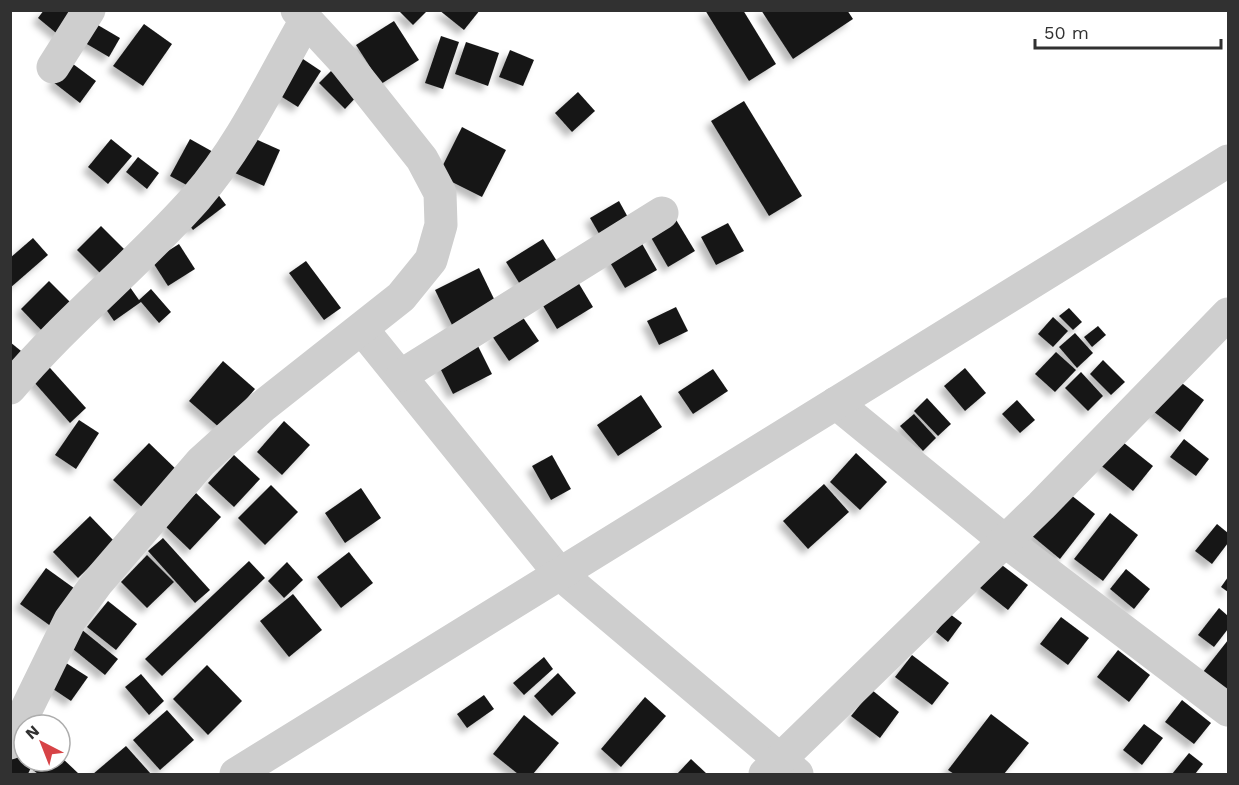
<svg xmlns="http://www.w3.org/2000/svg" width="1239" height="785" font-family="'Work Sans',sans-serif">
<defs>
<filter id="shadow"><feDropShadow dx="-5.5" dy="5.5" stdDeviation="3" flood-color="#0004"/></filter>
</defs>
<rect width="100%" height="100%" fill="#fff"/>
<!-- building -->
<g fill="#181818" filter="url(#shadow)">
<path d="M44 10H83L61 37 38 18Z"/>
<path d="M398 10H428L413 25Z"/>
<path d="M439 10H480L464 30Z"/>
<path d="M705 10H743L776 64 749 81Z"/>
<path d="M761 10H847L853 19 793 59Z"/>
<path d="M91 21 120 38 109 57 80 40Z"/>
<path d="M394 21 419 60 381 84 356 45Z"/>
<path d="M144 24 172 44 143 86 113 66Z"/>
<path d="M441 36 459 42 443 89 425 83Z"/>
<path d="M466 42 499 53 488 86 455 74Z"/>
<path d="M510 50 534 60 523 86 499 77Z"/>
<path d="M297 55 321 71 298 107 274 92Z"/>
<path d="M69 61 96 81 80 103 53 82Z"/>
<path d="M334 68 360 93 345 109 319 83Z"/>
<path d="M578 92 595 111 572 132 555 113Z"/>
<path d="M744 101 802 196 769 216 711 121Z"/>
<path d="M462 127 506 150 482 197 438 175Z"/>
<path d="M251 137 280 150 264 186 235 173Z"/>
<path d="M111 139 132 156 108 184 88 167Z"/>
<path d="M190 139 215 153 194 189 170 176Z"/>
<path d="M138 157 159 173 147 189 126 172Z"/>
<path d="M217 193 226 205 193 230 184 218Z"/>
<path d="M619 201 630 221 601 237 590 218Z"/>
<path d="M675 218 695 251 668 267 649 234Z"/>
<path d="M728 223 744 251 716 265 701 237Z"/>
<path d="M101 226 128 253 104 277 77 250Z"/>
<path d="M33 238 48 255 10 288V258Z"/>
<path d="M543 239 560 266 523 289 506 262Z"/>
<path d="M640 240 657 270 625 288 608 259Z"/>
<path d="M179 244 195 269 168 286 152 261Z"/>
<path d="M306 261 341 308 324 320 289 273Z"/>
<path d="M479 268 497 305 453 327 435 290Z"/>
<path d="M125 280 139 300 151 289 171 312 159 323 141 302 114 321 99 299Z"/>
<path d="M49 281 73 305 44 333 21 309Z"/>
<path d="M578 282 593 307 557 329 542 304Z"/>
<path d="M676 307 688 331 659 345 647 321Z"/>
<path d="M1069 308 1082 322 1073 330 1059 316Z"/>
<path d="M522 316 539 341 509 361 492 336Z"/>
<path d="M1053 317 1068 331 1053 347 1038 334Z"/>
<path d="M1098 326 1106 335 1092 347 1084 337Z"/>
<path d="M1075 333 1093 353 1077 368 1059 347Z"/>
<path d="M10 342 26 355 10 374Z"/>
<path d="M476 342 492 374 453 394 437 362Z"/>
<path d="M1056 352 1076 370 1055 392 1035 374Z"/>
<path d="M42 359 86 408 70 423 26 373Z"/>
<path d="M1103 360 1125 382 1111 395 1090 374Z"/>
<path d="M223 361 255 389 221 429 189 401Z"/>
<path d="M965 368 986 393 965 411 944 386Z"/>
<path d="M713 369 728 391 693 414 678 392Z"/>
<path d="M1081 372 1103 396 1088 411 1065 388Z"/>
<path d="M1174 377 1204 400 1180 432 1149 408Z"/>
<path d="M641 395 662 427 618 456 597 425Z"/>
<path d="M927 398 951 424 938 436 914 411Z"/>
<path d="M1017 400 1035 420 1020 433 1002 414Z"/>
<path d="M914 414 936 438 923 451 900 426Z"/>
<path d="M79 420 99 433 76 469 55 455Z"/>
<path d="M284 421 310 445 282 475 257 452Z"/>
<path d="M1119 439 1153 466 1133 491 1099 464Z"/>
<path d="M1184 439 1209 459 1196 476 1170 457Z"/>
<path d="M149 443 179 472 144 509 113 480Z"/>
<path d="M856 453 887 482 860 510 830 482Z"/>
<path d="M234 455 260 479 234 507 208 483Z"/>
<path d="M552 455 571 489 551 500 532 466Z"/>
<path d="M824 484 849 512 808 549 783 521Z"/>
<path d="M271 485 298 512 265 545 238 518Z"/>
<path d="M361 488 381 518 345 543 325 513Z"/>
<path d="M1066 491 1095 514 1060 559 1031 535Z"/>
<path d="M196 493 221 517 190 550 165 526Z"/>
<path d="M1110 513 1138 535 1103 581 1074 559Z"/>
<path d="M90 516 115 542 78 578 53 552Z"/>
<path d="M1217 524 1228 533V543L1212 564 1195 551Z"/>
<path d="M163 538 210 590 195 603 148 551Z"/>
<path d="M349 552 373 583 341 608 317 577Z"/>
<path d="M147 555 174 582 147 608 121 582Z"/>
<path d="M249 561 265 578 162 676 145 659Z"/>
<path d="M287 562 303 580 284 598 268 581Z"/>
<path d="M998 562 1028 585 1008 610 979 587Z"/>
<path d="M46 568 78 591 52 627 20 604Z"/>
<path d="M1126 569 1150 589 1134 609 1110 589Z"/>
<path d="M1228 577V592L1221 587Z"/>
<path d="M293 594 322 630 289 657 260 621Z"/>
<path d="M108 601 137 624 116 650 87 627Z"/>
<path d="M1219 608 1228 616V629L1214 647 1198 635Z"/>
<path d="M950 614 962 623 948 642 936 632Z"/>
<path d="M1061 617 1089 638 1068 665 1040 644Z"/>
<path d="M81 629 118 659 105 675 68 645Z"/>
<path d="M1228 640V692L1203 672Z"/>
<path d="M1118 650 1150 675 1129 702 1097 677Z"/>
<path d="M912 655 949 683 932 705 895 677Z"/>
<path d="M544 657 553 669 524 695 513 683Z"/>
<path d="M63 661 88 677 71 701 47 685Z"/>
<path d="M207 665 242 701 208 735 173 699Z"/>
<path d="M558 673 576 693 552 716 534 696Z"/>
<path d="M141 674 164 701 149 715 125 687Z"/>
<path d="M872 690 899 712 880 738 851 716Z"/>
<path d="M484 695 494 709 467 728 457 714Z"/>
<path d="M645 697 666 716 621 767 601 749Z"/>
<path d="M1182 700 1211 723 1194 744 1165 722Z"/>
<path d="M167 710 194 740 160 770 133 740Z"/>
<path d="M991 714 1029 743 1004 774H954L948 770Z"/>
<path d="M524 715 559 743 533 774H518L493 754Z"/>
<path d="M1144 724 1163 738 1142 765 1123 750Z"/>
<path d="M22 736 24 737V761H34L28 774H10V761Z"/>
<path d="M126 746 151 774H93Z"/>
<path d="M1189 753 1203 764 1195 774H1172Z"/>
<path d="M60 756 79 774H38L33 770 42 761H60Z"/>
<path d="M691 759 707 774H677Z"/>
</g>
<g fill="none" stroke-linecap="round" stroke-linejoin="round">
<!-- minor -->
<g stroke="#cecece" stroke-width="33">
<path d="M53 67 89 10"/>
<path d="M362 329 560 574 797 774"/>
<path d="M402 375 662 213"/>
<path d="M10 388C67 320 137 265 196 198 242 145 271 81 306 20"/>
<path d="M836 403 1005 541 1228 710"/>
<path d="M10 743 70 620 97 583 201 462 263 406 401 297 431 260 441 225 440 193 422 159 345 62 297 10"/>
<path d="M236 774 1228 161"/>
<path d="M765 774 1041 506 1228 314"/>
</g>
</g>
<!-- border -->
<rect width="1239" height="785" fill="none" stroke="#313131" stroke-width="24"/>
<!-- north arrow -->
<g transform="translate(42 743) rotate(318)"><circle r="28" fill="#ffffff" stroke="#adadad" stroke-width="1.5"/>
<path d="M0-4.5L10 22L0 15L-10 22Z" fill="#d74346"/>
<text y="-9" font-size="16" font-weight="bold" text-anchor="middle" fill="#313131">N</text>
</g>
<!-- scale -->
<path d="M1035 39v9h186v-9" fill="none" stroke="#313131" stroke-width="3"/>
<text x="1044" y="39" font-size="18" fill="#313131" stroke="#ffffff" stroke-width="4.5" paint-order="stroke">50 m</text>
</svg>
